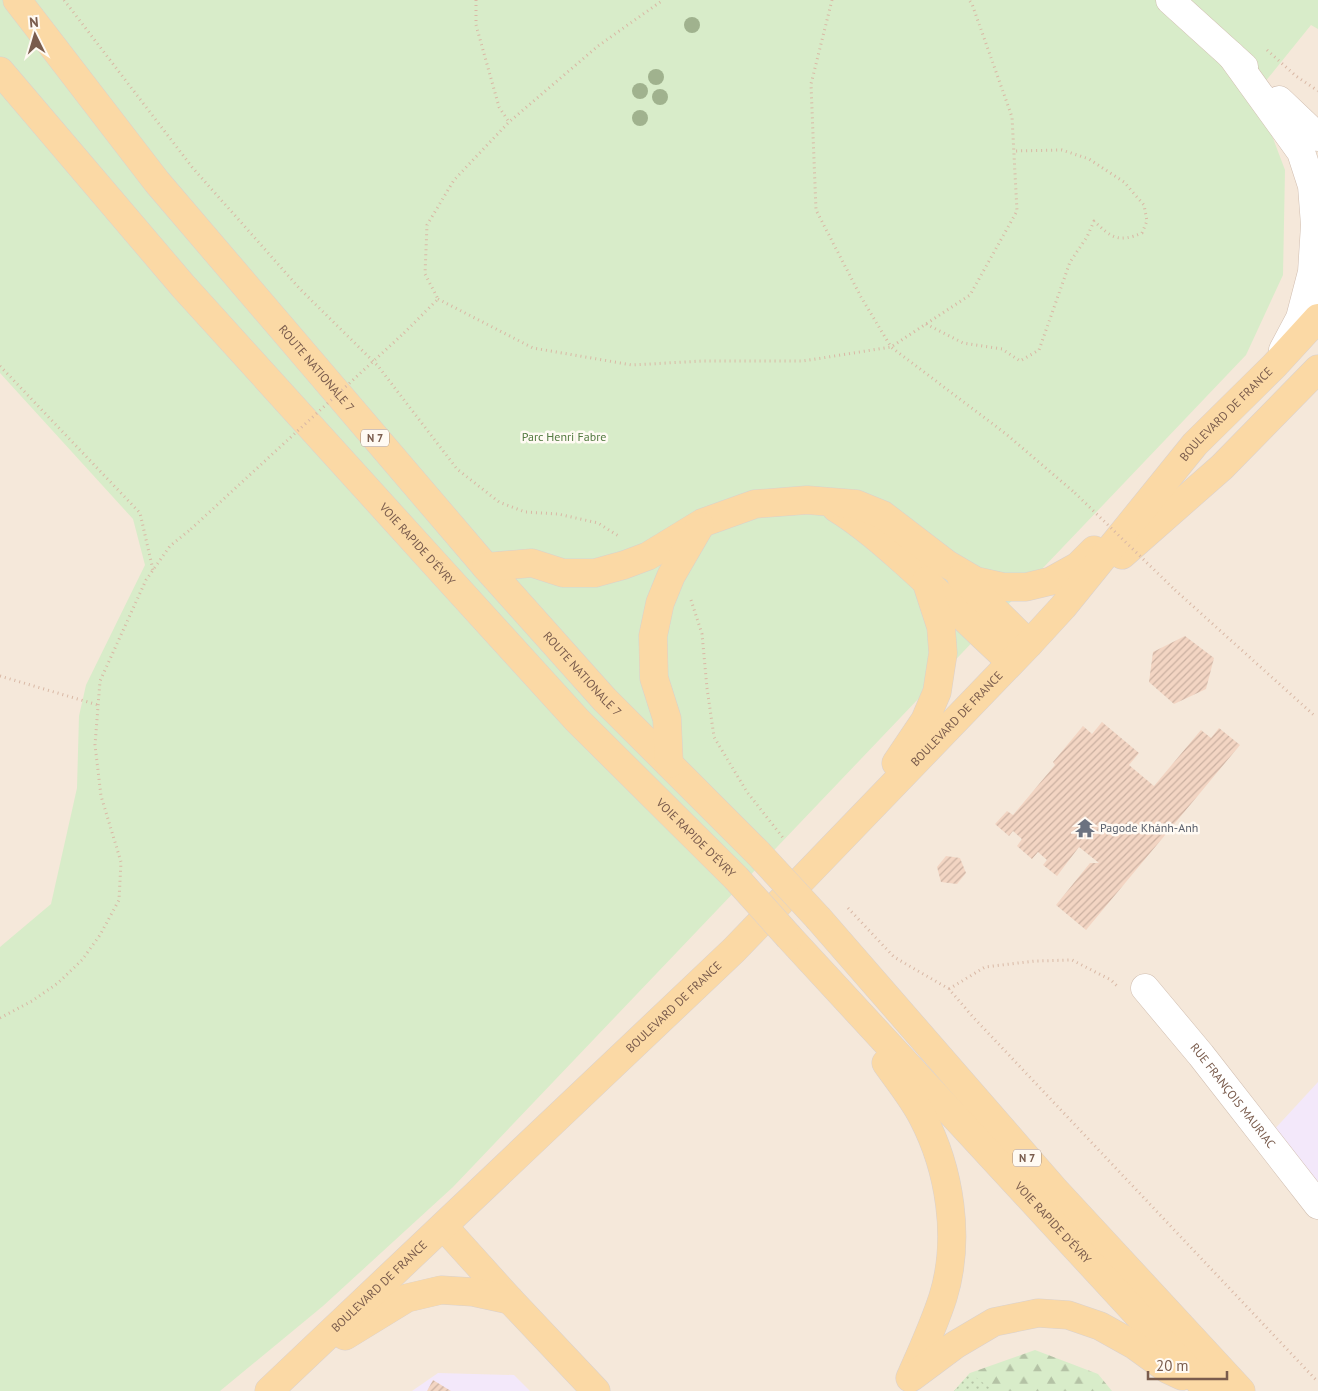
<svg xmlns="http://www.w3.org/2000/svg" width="1318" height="1391" font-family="'PT Sans',sans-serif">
<defs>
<pattern id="forest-firs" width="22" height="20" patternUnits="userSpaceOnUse" patternTransform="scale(1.25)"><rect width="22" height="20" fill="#d8ecc9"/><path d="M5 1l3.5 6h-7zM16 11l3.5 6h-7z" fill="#b4c2a5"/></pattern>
<pattern id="garden-dots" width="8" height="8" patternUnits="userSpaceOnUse" patternTransform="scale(1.25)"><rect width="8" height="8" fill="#d8ecc9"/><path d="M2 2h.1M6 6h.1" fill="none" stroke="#b4c2a5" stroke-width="1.8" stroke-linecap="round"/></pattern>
<pattern id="building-hatch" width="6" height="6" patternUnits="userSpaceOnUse" patternTransform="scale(1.25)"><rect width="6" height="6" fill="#f3d5c3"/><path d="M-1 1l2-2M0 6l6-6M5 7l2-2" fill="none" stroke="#cab0a1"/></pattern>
</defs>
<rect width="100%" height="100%" fill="#fdf6ec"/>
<!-- residential -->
<rect fill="#f5e8da" x="0" y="0" width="1318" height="1391"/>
<!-- education -->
<g fill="#f3e8fa">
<path d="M1318 1082V1188L1271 1133Z"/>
<path d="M438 1373 514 1375 530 1391H412Z"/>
</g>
<!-- forest -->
<path fill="url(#forest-firs)" d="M1035 1350 1098 1374 1112 1391H954L970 1373Z"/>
<!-- park -->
<path fill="#d8ecc9" d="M0 0H1318V29L1311 25 1256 93 1285 170 1283 275 1246 355 453 1187 323 1306 220 1391H0V947L51 904 77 788 79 716 86 685 145 565 133 519 0 373Z"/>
<!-- garden -->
<path fill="url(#garden-dots)" d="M970 1373 994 1391H954Z"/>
<!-- building -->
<g fill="url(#building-hatch)">
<path d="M1185 636 1214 658 1206 689 1174 704 1149 682 1153 652Z"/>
<path d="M1102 722 1139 753 1129 765 1154 786 1201 730 1211 738 1219 728 1240 745 1086 930 1056 905 1090 863H1099L1079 847 1057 876 1043 865 1047 860 1038 852 1032 859 1017 846 1022 839 1013 831 1009 836 995 824 1007 811 1013 815 1055 765 1053 762 1083 726 1092 734Z"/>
<path d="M946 856 960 858 966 873 957 884 941 882 937 867Z"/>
<path d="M433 1380 451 1391H427Z"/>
</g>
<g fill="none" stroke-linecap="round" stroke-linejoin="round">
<defs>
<g id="minor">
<path d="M1170 0 1244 67"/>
<path d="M1231 55 1301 152 1312 186 1315 225 1312 272 1300 318 1283 350"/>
<path d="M1279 100 1318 137"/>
<path id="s1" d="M1145 988 1201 1055 1318 1205"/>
</g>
<g id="major">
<path id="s2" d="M17 0 157 182 486 567 605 700 758 853"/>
<path id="s3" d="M0 71 183 286 426 554 577 720 736 878"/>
<path d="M836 508C859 522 879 539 899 557 938 591 973 628 1011 662"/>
<path d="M1122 555 1222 467 1318 369"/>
<path d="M486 567 532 563 563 573H595L624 565 648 556 702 523 755 504 807 500 856 504 883 515 947 564 976 581 1003 587H1026L1051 581 1078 566 1094 550"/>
<path d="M961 577 1029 644"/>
<path d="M896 763 925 720 937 692 943 653 941 627 926 581"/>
<path d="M669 764 667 719 654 678 653 636 660 603 671 576 700 526"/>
<path d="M819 919 1054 1189 1241 1391"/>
<path id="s4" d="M789 937 1208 1391"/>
<path d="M886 1063C898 1080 912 1097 922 1116 950 1169 961 1239 943 1297 934 1325 922 1351 910 1378"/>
<path d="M444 1227 510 1300 596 1391"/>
<path d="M345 1336 407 1298 441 1290 473 1292 510 1300"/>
<path d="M912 1377 955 1345 994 1322 1038 1313 1068 1315 1100 1326 1134 1345 1167 1369 1182 1376"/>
<path id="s5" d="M269 1391 734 950 1029 644 1063 607 1195 444 1274 366 1318 318"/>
</g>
</defs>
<!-- minor casing -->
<use href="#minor" stroke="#d1beb0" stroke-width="29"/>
<!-- major casing -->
<use href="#major" stroke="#dad1cd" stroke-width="29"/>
<!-- path -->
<g stroke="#d9b8a5" stroke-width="3" stroke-dasharray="1 4" stroke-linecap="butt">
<path d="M64 0 192 167 300 289 378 366 457 469 499 502 525 512 558 514 598 523 620 537"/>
<path d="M476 0V25L499 107 509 122"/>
<path d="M832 0 811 84 816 210 861 297 891 347 1006 434 1075 493"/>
<path d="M1267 50 1296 76 1318 91"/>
<path d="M438 299 533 348 632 365 702 361H803L891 347 970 295 1017 211 1012 117 972 4 969 0"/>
<path d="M926 324 963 343 1002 349 1020 361 1039 350 1070 262 1087 237 1094 221C1112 238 1118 243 1142 233L1147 221 1144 205 1124 182 1089 159 1062 150 1014 151"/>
<path d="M404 333 438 299 425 274 427 225 454 180 509 122 598 46 663 0"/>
<path d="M0 366 140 513 153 570"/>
<path d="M1175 590 1316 717"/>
<path d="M691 600 702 634 707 688 714 737 747 792 784 839"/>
<path d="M0 676 98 705"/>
<path d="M848 908 894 957 949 989 973 1017 1318 1382"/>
<path d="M949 989 985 967 1035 961 1072 960 1111 980 1119 988"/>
<path d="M0 1018 32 1001 58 983 82 960 100 935 119 900 121 862 101 796 95 745 100 681 146 580 170 546 191 529"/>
</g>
<!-- minor -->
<use href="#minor" stroke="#fff" stroke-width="28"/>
<!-- major -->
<use href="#major" stroke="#fbd9a5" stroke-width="28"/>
<defs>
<g id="major-bridge">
<path d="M758 853 819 919"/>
<path d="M736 878 789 937"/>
</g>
</defs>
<!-- major-bridge casing -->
<use href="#major-bridge" stroke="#dad1cd" stroke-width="29" stroke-linecap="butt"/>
<!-- path-bridge -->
<g stroke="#d9b8a5" stroke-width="3" stroke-dasharray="1 4" stroke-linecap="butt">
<path d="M1075 493 1175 590"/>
<path d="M191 529 404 333"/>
</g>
<!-- major-bridge -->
<use href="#major-bridge" stroke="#fbd9a5" stroke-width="28"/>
</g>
<!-- trees -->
<g fill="#a0b28e">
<circle cx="692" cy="25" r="8"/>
<circle cx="656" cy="77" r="8"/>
<circle cx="640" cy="91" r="8"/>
<circle cx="660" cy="97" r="8"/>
<circle cx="640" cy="118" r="8"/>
</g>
<!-- icons -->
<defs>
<symbol id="temple-bare" viewBox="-9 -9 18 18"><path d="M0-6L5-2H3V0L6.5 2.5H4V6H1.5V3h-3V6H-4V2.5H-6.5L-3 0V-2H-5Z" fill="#6b7280" stroke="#fffaf3" stroke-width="2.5" paint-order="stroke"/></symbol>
</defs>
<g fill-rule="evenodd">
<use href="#temple-bare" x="1071" y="814" width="28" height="28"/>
</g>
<g text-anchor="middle" stroke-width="5" stroke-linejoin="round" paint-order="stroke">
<!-- shield labels -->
<g fill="#fffaf3" stroke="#a28b7f" stroke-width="1">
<rect x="361" y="429.5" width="28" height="17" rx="4"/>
<rect x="1013" y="1149.5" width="28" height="17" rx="4"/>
</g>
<g font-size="11" font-weight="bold" fill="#7a5c4d">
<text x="375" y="442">N 7</text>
<text x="1027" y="1162">N 7</text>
</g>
<!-- street labels -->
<g font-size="12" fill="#7a5c4d" stroke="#fffaf3">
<text dy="4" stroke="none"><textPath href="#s2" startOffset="475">ROUTE NATIONALE 7</textPath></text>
<text dy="4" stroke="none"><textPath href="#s5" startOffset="1369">BOULEVARD DE FRANCE</textPath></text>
<text dy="4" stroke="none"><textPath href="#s3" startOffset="631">VOIE RAPIDE D'ÉVRY</textPath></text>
<text dy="4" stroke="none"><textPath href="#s2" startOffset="880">ROUTE NATIONALE 7</textPath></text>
<text dy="4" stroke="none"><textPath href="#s5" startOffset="962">BOULEVARD DE FRANCE</textPath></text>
<text dy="4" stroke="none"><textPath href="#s3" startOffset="1036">VOIE RAPIDE D'ÉVRY</textPath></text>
<text dy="4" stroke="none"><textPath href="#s5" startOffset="558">BOULEVARD DE FRANCE</textPath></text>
<text dy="4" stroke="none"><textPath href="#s1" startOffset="139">RUE FRANÇOIS MAURIAC</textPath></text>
<text dy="4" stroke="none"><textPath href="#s4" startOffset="389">VOIE RAPIDE D'ÉVRY</textPath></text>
<text dy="4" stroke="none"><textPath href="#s5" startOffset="152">BOULEVARD DE FRANCE</textPath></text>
</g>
<!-- park labels -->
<g font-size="12" fill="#537a41" stroke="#fffaf3">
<text x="564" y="441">Parc Henri Fabre</text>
</g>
<!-- worship labels -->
<g font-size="12" fill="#5b616d" stroke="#fffaf3" text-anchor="start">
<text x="1100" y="832">Pagode Khánh-Anh</text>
</g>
</g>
<!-- north arrow -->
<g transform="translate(35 35) rotate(355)" stroke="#fffaf3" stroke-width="4" paint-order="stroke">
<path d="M0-4L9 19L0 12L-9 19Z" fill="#7a5c4d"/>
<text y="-8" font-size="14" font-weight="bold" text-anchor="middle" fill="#7a5c4d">N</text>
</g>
<!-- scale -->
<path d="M1148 1371v8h79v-8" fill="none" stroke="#7a5c4d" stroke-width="2.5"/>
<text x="1156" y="1371" font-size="15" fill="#7a5c4d" stroke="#fffaf3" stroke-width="4" paint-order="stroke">20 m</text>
</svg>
